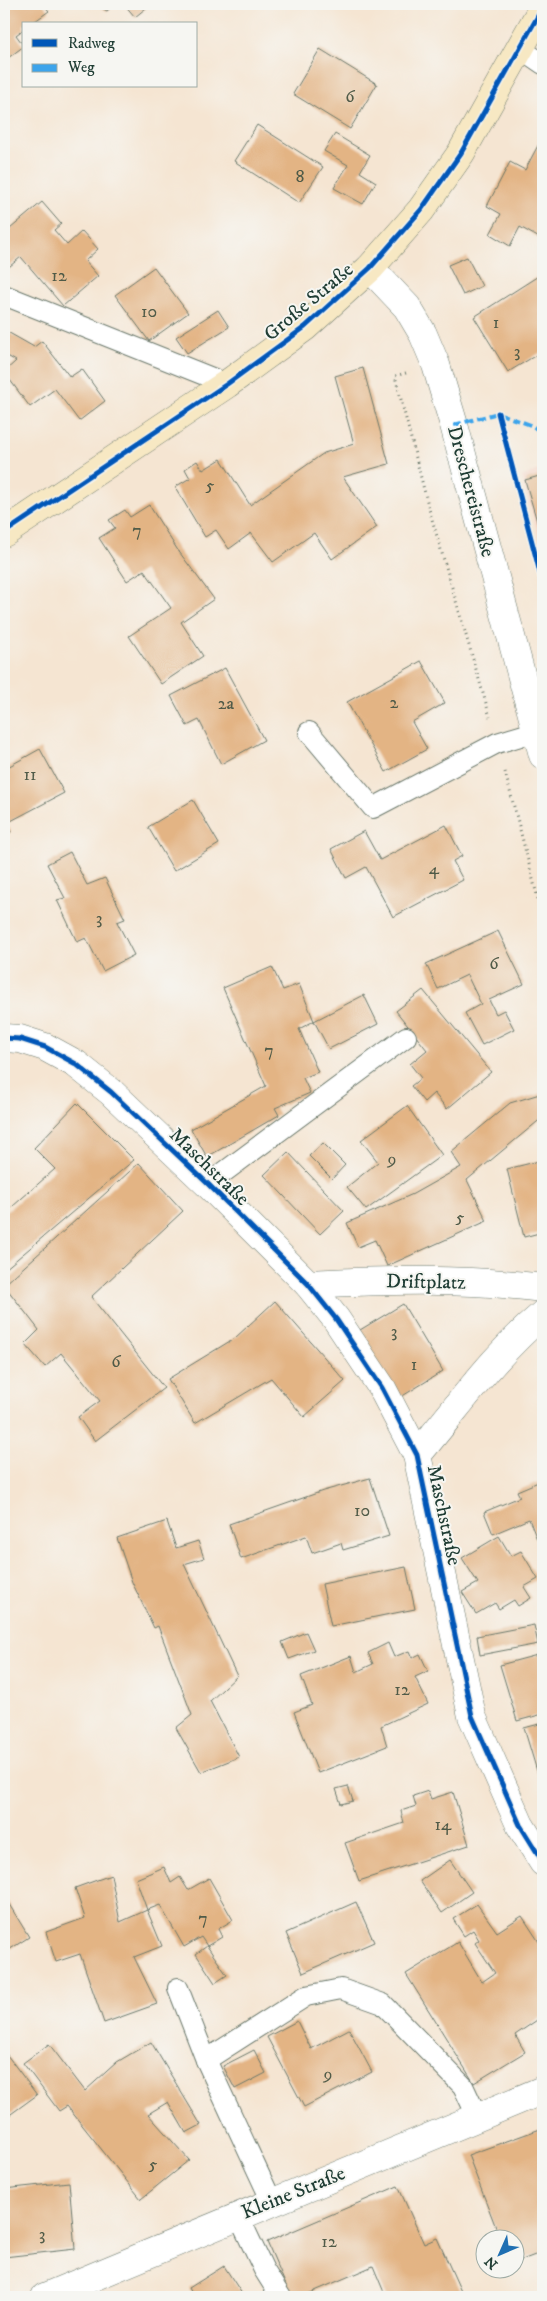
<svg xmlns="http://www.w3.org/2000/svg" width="547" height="2301" font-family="'IM FELL DW Pica',serif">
<rect width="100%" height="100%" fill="#f6f6f2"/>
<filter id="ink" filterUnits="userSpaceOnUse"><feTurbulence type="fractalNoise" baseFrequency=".02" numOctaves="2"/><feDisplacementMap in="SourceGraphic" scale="10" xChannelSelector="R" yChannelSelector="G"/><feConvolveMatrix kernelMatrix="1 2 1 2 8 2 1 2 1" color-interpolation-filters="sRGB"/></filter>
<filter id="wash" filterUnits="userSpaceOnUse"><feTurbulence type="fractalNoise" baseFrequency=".0096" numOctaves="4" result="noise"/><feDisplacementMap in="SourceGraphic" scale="20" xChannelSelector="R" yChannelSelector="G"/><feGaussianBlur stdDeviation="1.12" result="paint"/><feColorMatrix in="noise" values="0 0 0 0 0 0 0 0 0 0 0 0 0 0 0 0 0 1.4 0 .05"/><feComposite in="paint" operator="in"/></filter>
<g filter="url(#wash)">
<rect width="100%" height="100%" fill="#f5e5d2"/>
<!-- built -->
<path fill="#f5d2c2" d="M543 468V552L522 477Z"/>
<g id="blocks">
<!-- building -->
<g fill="#e3b484">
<path d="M4 4H43L49 11 31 24H24V29L16 35 24 46 4 61Z"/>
<path d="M95 4H115L107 11Z"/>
<path d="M124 4H151L135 17Z"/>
<path d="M320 49 377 84 350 129 293 94Z"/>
<path d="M257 125 323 167 299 203 234 161Z"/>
<path d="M335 134 370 155 360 172 376 182 363 204 334 188 348 165 324 151Z"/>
<path d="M543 136V240L520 227 510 246 490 234 501 214 487 206 510 162 525 170Z"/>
<path d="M42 202 61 224 54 230 67 245 82 231 98 249 85 261 98 276 63 306 21 257 4 271V234Z"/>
<path d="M467 257 482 286 463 295 448 265Z"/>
<path d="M154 267 188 313 149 341 115 295Z"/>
<path d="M543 273V351L508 372 474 317Z"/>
<path d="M218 310 229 327 187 353 176 337Z"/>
<path d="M4 330 34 347 42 341 70 377 82 369 105 401 79 421 55 389 30 407 4 372 16 361 4 354Z"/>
<path d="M363 368 389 464 343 477 377 527 332 559 314 533 273 562 251 533 229 549 216 530 205 537 175 487 190 478 185 469 197 461 203 470 221 459 250 505 324 453 354 444 335 376Z"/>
<path d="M543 475V542L525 480Z"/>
<path d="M149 505 177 549 214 599 181 622 203 656 161 684 129 636 171 608 144 570 127 581 99 538 115 528 109 520 125 510 130 517Z"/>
<path d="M421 661 445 703 412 722 427 749 386 772 347 702Z"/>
<path d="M225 668 264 740 221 764 199 720 187 726 171 696Z"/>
<path d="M40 749 64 793 7 823 11 832 4 836V769Z"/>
<path d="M193 800 219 844 174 871 148 827Z"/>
<path d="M446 825 462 856 453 861 463 880 393 917 366 867 346 878 331 849 364 831 380 860Z"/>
<path d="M70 852 87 885 105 878 125 919 117 922 134 955 103 971 86 938 77 942 57 900 65 898 47 864Z"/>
<path d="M498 931 524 984 489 1000 496 1014 504 1010 514 1029 482 1045 465 1013 481 1004 467 975 438 989 426 964Z"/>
<path d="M272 967 283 990 299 984 314 1021 299 1029 318 1072 303 1078 310 1093 275 1108 279 1115 207 1157 191 1129 266 1086 223 988Z"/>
<path d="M423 990 491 1072 447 1109 434 1093 424 1102 411 1086 421 1078 410 1064 427 1050 396 1011Z"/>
<path d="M364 995 378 1024 329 1049 314 1021Z"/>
<path d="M543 1093V1117L467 1180 487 1221 387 1266 375 1240 358 1247 347 1223 413 1194 461 1167 451 1152 510 1103Z"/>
<path d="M77 1103 134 1160 4 1270V1214L55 1169 34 1148Z"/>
<path d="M407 1106 442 1155 366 1210 347 1187 378 1162 361 1140Z"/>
<path d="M323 1143 345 1165 332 1179 309 1156Z"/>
<path d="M288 1152 344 1211 320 1234 264 1175Z"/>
<path d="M543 1160V1232L524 1237 507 1169Z"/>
<path d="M139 1163 183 1211 91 1297 164 1388 95 1441 78 1417 100 1401 61 1353 45 1367 25 1344 39 1330 4 1285Z"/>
<path d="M275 1301 345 1381 304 1417 271 1378 195 1423 168 1379 235 1338Z"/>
<path d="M403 1304 443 1371 396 1400 355 1333Z"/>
<path d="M370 1478 389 1536 343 1550 341 1543 312 1553 306 1536 241 1559 229 1524 323 1491Z"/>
<path d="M543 1480V1540L538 1542 529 1519 493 1534 484 1512 520 1497 517 1491Z"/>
<path d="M167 1521 176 1548 198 1541 204 1558 184 1564 237 1676 210 1701 239 1757 201 1772 176 1728 192 1715 158 1626 154 1628 132 1582 117 1538Z"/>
<path d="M499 1536 511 1556 521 1551 538 1579 524 1587 531 1598 518 1606 514 1600 499 1609 495 1603 476 1614 462 1592 478 1583 462 1558Z"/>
<path d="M406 1567 415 1609 331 1626 322 1584Z"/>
<path d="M534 1625 538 1644 480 1655 477 1636Z"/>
<path d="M306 1632 314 1650 289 1659 282 1642Z"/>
<path d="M388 1643 394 1657 409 1651 412 1658 420 1654 428 1671 415 1677 428 1704 381 1726 387 1746 318 1773 294 1712 312 1705 301 1676 351 1656 356 1672 373 1664 368 1653Z"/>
<path d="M541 1654 543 1660V1714L517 1721 500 1665Z"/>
<path d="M543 1723V1781H540L524 1728Z"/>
<path d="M348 1786 353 1801 341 1804 336 1789Z"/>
<path d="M428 1791 431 1799 453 1792 469 1845 359 1881 345 1843 404 1823 401 1811 416 1806 413 1796Z"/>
<path d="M450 1860 472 1892 442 1913 420 1881Z"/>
<path d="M164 1867 171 1883 180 1877 188 1890 209 1878 233 1920 218 1929 222 1937 207 1946 201 1937 184 1947 160 1905 147 1910 136 1879Z"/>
<path d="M111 1875 120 1922 147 1910 162 1946 134 1957 157 2004 104 2023 80 1954 56 1962 46 1932 85 1918 75 1888Z"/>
<path d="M4 1896 29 1937 4 1953Z"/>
<path d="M356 1902 374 1942 303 1973 286 1933Z"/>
<path d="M477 1904 497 1932 522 1916 543 1948V2016L515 2035 525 2052 474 2083 406 1974 458 1942 482 1982 495 1973 475 1943 479 1940 473 1930 464 1936 453 1919Z"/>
<path d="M207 1946 227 1975 215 1983 196 1954Z"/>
<path d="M297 2021 311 2049 349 2029 372 2072 304 2107 267 2037Z"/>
<path d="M151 2042 201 2125 186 2133 168 2102 148 2114 189 2160 141 2199 67 2106 59 2111 23 2063 49 2044 85 2091 117 2062Z"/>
<path d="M254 2050 266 2073 235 2089 223 2066Z"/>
<path d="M4 2051 37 2095 4 2119Z"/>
<path d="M543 2128V2252L514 2263V2238H500L468 2155Z"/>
<path d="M69 2182 75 2249 4 2257V2189Z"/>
<path d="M398 2186 424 2244 437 2238 463 2296 386 2297 373 2266 301 2297H291L267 2242Z"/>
<path d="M224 2266 244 2297H194L189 2288Z"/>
</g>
</g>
</g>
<g filter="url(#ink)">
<use href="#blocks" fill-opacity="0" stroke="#6a786b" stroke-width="1"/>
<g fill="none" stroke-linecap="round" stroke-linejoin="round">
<defs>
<g id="service">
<path d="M521 49 543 64"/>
<path d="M4 295 227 384"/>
<path d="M309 732 373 808 497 743 537 731"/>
<path d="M208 1184 406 1037"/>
<path d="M178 1988 206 2060 272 2202"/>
<path d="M206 2060 306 1996 341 1989 383 2004 463 2086 477 2116"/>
<path d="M238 2215 264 2270 281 2297"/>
</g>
<g id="minor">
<path d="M4 1038 20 1039 45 1047 76 1064 111 1092 208 1184 308 1284 336 1319 382 1388 417 1455 472 1716 520 1825 543 1862"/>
<path d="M308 1284C389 1280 462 1278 543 1288"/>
<path d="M417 1455C459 1406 493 1356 543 1314"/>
<path d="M45 2297 543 2090"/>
</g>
<path id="tertiary" d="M370 268 407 307 423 334 436 365 454 425 543 755"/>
<path id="secondary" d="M4 533 227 384 305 327 370 268 421 210 461 153 543 7"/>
</defs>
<!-- service casing -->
<use href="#service" stroke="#6a786b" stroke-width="22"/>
<!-- minor casing -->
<use href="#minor" stroke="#6a786b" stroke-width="29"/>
<!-- tertiary casing -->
<use href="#tertiary" stroke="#6a786b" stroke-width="29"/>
<!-- secondary casing -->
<use href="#secondary" stroke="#6a786b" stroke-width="29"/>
<!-- path -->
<g stroke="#6a786b" stroke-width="3" stroke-dasharray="1 4" stroke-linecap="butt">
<path d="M406 373 395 376 429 509 490 717"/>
<path d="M505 772 543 918"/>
</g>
<!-- service -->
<use href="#service" stroke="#fff" stroke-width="20"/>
<!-- minor -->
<use href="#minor" stroke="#fff" stroke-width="28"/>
<!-- tertiary -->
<use href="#tertiary" stroke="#fff" stroke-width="28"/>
<!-- secondary -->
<use href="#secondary" stroke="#f7e8c3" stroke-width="28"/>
<!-- quiet -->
<path stroke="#3da4eb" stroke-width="4" stroke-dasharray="8 4" stroke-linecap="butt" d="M454 425 498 413 533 426 543 434"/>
<defs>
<g id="cycleway">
<path d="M498 413 543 584"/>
<path d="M4 533 227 384 305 327 370 268 421 210 461 153 543 7"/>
<path d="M4 1038 20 1039 45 1047 76 1064 111 1092 208 1184 308 1284 336 1319 382 1388 417 1455 472 1716 520 1825 543 1862"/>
</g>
</defs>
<!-- cycleway casing -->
<use href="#cycleway" stroke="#f6f6f2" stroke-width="8"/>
<!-- cycleway -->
<use href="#cycleway" stroke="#0057b8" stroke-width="5"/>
</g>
</g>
<g text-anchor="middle" stroke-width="4" stroke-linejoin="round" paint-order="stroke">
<!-- number labels -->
<g font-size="18" fill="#505b48">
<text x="350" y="102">6</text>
<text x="300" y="182">8</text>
<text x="59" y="281">12</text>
<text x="149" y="317">10</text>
<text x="496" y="328">1</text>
<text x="517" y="357">3</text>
<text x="210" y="491">5</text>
<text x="137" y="536">7</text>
<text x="394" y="708">2</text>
<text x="226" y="709">2a</text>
<text x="30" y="780">11</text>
<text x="434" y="874">4</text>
<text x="99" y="924">3</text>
<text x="494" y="969">6</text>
<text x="269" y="1056">7</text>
<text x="392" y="1165">9</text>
<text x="460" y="1223">5</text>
<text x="394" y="1337">3</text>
<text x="116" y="1367">6</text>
<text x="414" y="1370">1</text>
<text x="362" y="1516">10</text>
<text x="402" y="1695">12</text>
<text x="443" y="1830">14</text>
<text x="203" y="1924">7</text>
<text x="328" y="2080">9</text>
<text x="153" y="2170">5</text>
<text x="42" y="2240">3</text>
<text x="329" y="2247">12</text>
</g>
<!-- street labels -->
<g font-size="20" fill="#1f3d34" stroke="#f6f6f2">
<text transform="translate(308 301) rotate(-40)" y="7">Große Straße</text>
<text transform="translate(472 491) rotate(75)" y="7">Dreschereistraße</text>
<text transform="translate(210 1166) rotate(44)" y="7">Maschstraße</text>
<text transform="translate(426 1281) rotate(1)" y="7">Driftplatz</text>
<text transform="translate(445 1515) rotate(78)" y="7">Maschstraße</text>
<text transform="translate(293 2192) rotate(-22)" y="7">Kleine Straße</text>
</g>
</g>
<!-- margin -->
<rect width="547" height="2301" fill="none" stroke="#f6f6f2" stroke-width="20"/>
<!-- legend -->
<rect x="22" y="22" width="175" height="65" fill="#f6f6f2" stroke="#a0aca6"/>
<rect x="32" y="39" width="25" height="8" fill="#0057b8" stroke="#a0aca6"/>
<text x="68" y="48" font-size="15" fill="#1f3d34">Radweg</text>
<rect x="32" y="64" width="25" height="8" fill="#3da4eb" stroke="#a0aca6"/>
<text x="68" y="72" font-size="15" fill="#1f3d34">Weg</text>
<!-- north arrow -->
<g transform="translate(500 2254) rotate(225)"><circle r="24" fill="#f6f6f2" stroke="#a0aca6"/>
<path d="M0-4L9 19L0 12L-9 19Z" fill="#1f6fb2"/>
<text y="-8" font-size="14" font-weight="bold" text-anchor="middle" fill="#1f3d34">N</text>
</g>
</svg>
